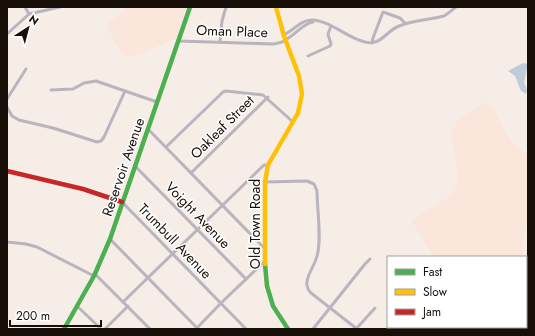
<svg xmlns="http://www.w3.org/2000/svg" width="535" height="336" font-family="Jost,sans-serif">
<rect width="100%" height="100%" fill="#f7ede7"/>
<!-- built -->
<g fill="#fae6da">
<path d="M128 7H187L176 38 146 52 126 57 114 42 107 24Z"/>
<path d="M488 102 496 112 505 132 512 143 528 155V212L522 257H434L411 220 446 199 455 190 458 180 452 139V130L460 118 469 112Z"/>
</g>
<!-- water -->
<path fill="#bfcbda" d="M523 63 528 64 524 82 527 90 526 94 521 91 515 76 508 71Z"/>
<g fill="none" stroke-linecap="round" stroke-linejoin="round">
<!-- street -->
<g stroke="#b9b4bd" stroke-width="3">
<path d="M25 7 29 14"/>
<path d="M7 34 29 14 60 7"/>
<path d="M283 35C294 31 300 20 312 20 329 20 349 39 365 42 381 46 386 31 399 26 414 20 429 20 444 16 448 14 452 10 456 7"/>
<path d="M285 40C296 35 303 23 313 22"/>
<path d="M178 41 274 44 286 41"/>
<path d="M220 42 222 21 226 7"/>
<path d="M372 43 373 38 383 12 400 18 405 23"/>
<path d="M308 56 330 46 331 44 328 34 331 26"/>
<path d="M51 90 73 89 84 83 96 81 157 102"/>
<path d="M7 99 26 69"/>
<path d="M7 107 12 116 19 120 53 128 97 142 101 141 104 137 125 91"/>
<path d="M148 129 265 249"/>
<path d="M166 147 223 92 226 91 263 95 293 122"/>
<path d="M135 166 246 279"/>
<path d="M191 173 268 97"/>
<path d="M265 182 307 181 314 184 317 191C317 209 322 240 317 256 314 269 300 282 311 293L357 329"/>
<path d="M122 202 246 329"/>
<path d="M110 239 198 329"/>
<path d="M7 242 26 244 37 247 94 276"/>
<path d="M95 274 150 329"/>
<path d="M123 302 264 165H268"/>
<path d="M77 306 101 329"/>
<path d="M197 328 221 303 265 261"/>
<path d="M105 329 128 306"/>
<path d="M313 329 365 264 370 259"/>
<path d="M356 329 375 308"/>
<path d="M401 329 403 327"/>
</g>
<!-- fast -->
<g stroke="#4caf50" stroke-width="4.5">
<path d="M265 264 267 286 273 306 288 329"/>
<path d="M64 329 94 276 110 239 190 7"/>
</g>
<!-- slow -->
<g stroke="#ffc107" stroke-width="4.5">
<path d="M265 264V182L268 165 298 113 302 94 299 76 284 36 276 7"/>
<path d="M516 327V329"/>
</g>
<!-- jam -->
<g stroke="#c62828" stroke-width="4.5">
<path d="M7 171 83 189 122 202"/>
<path d="M526 295 528 287"/>
<path d="M526 309 528 300"/>
<path d="M521 327V329"/>
</g>
</g>
<g text-anchor="middle" stroke-width="3" stroke-linejoin="round" paint-order="stroke">
<!-- street labels -->
<g font-size="14" fill="#170e08" stroke="#fff">
<text transform="translate(232 31) rotate(2)" y="5">Oman Place</text>
<text transform="translate(222 127) rotate(-45)" y="5">Oakleaf Street</text>
<text transform="translate(123 167) rotate(-71)" y="5">Reservoir Avenue</text>
<text transform="translate(198 215) rotate(46)" y="5">Voight Avenue</text>
<text transform="translate(255 224) rotate(-90)" y="5">Old Town Road</text>
<text transform="translate(175 241) rotate(46)" y="5">Trumbull Avenue</text>
</g>
</g>
<!-- border -->
<rect width="535" height="336" fill="none" stroke="#170e08" stroke-width="16"/>
<!-- legend -->
<rect x="387" y="256" width="140" height="72" fill="#ffffff" stroke="#a29f9c"/>
<rect x="395" y="269" width="20" height="6" fill="#4caf50" stroke="#a29f9c"/>
<text x="423" y="276" font-size="12" fill="#170e08">Fast</text>
<rect x="395" y="289" width="20" height="6" fill="#ffc107" stroke="#a29f9c"/>
<text x="423" y="296" font-size="12" fill="#170e08">Slow</text>
<rect x="395" y="309" width="20" height="6" fill="#c62828" stroke="#a29f9c"/>
<text x="423" y="316" font-size="12" fill="#170e08">Jam</text>
<!-- north arrow -->
<g transform="translate(28 28) rotate(36)" stroke="#ffffff" stroke-width="3" paint-order="stroke">
<path d="M0-3L7 15L0 10L-7 15Z" fill="#170e08"/>
<text y="-6" font-size="11" font-weight="bold" text-anchor="middle" fill="#170e08">N</text>
</g>
<!-- scale -->
<path d="M10 320v6h91v-6" fill="none" stroke="#170e08" stroke-width="2"/>
<text x="16" y="320" font-size="12" fill="#170e08" stroke="#ffffff" stroke-width="3" paint-order="stroke">200 m</text>
</svg>
